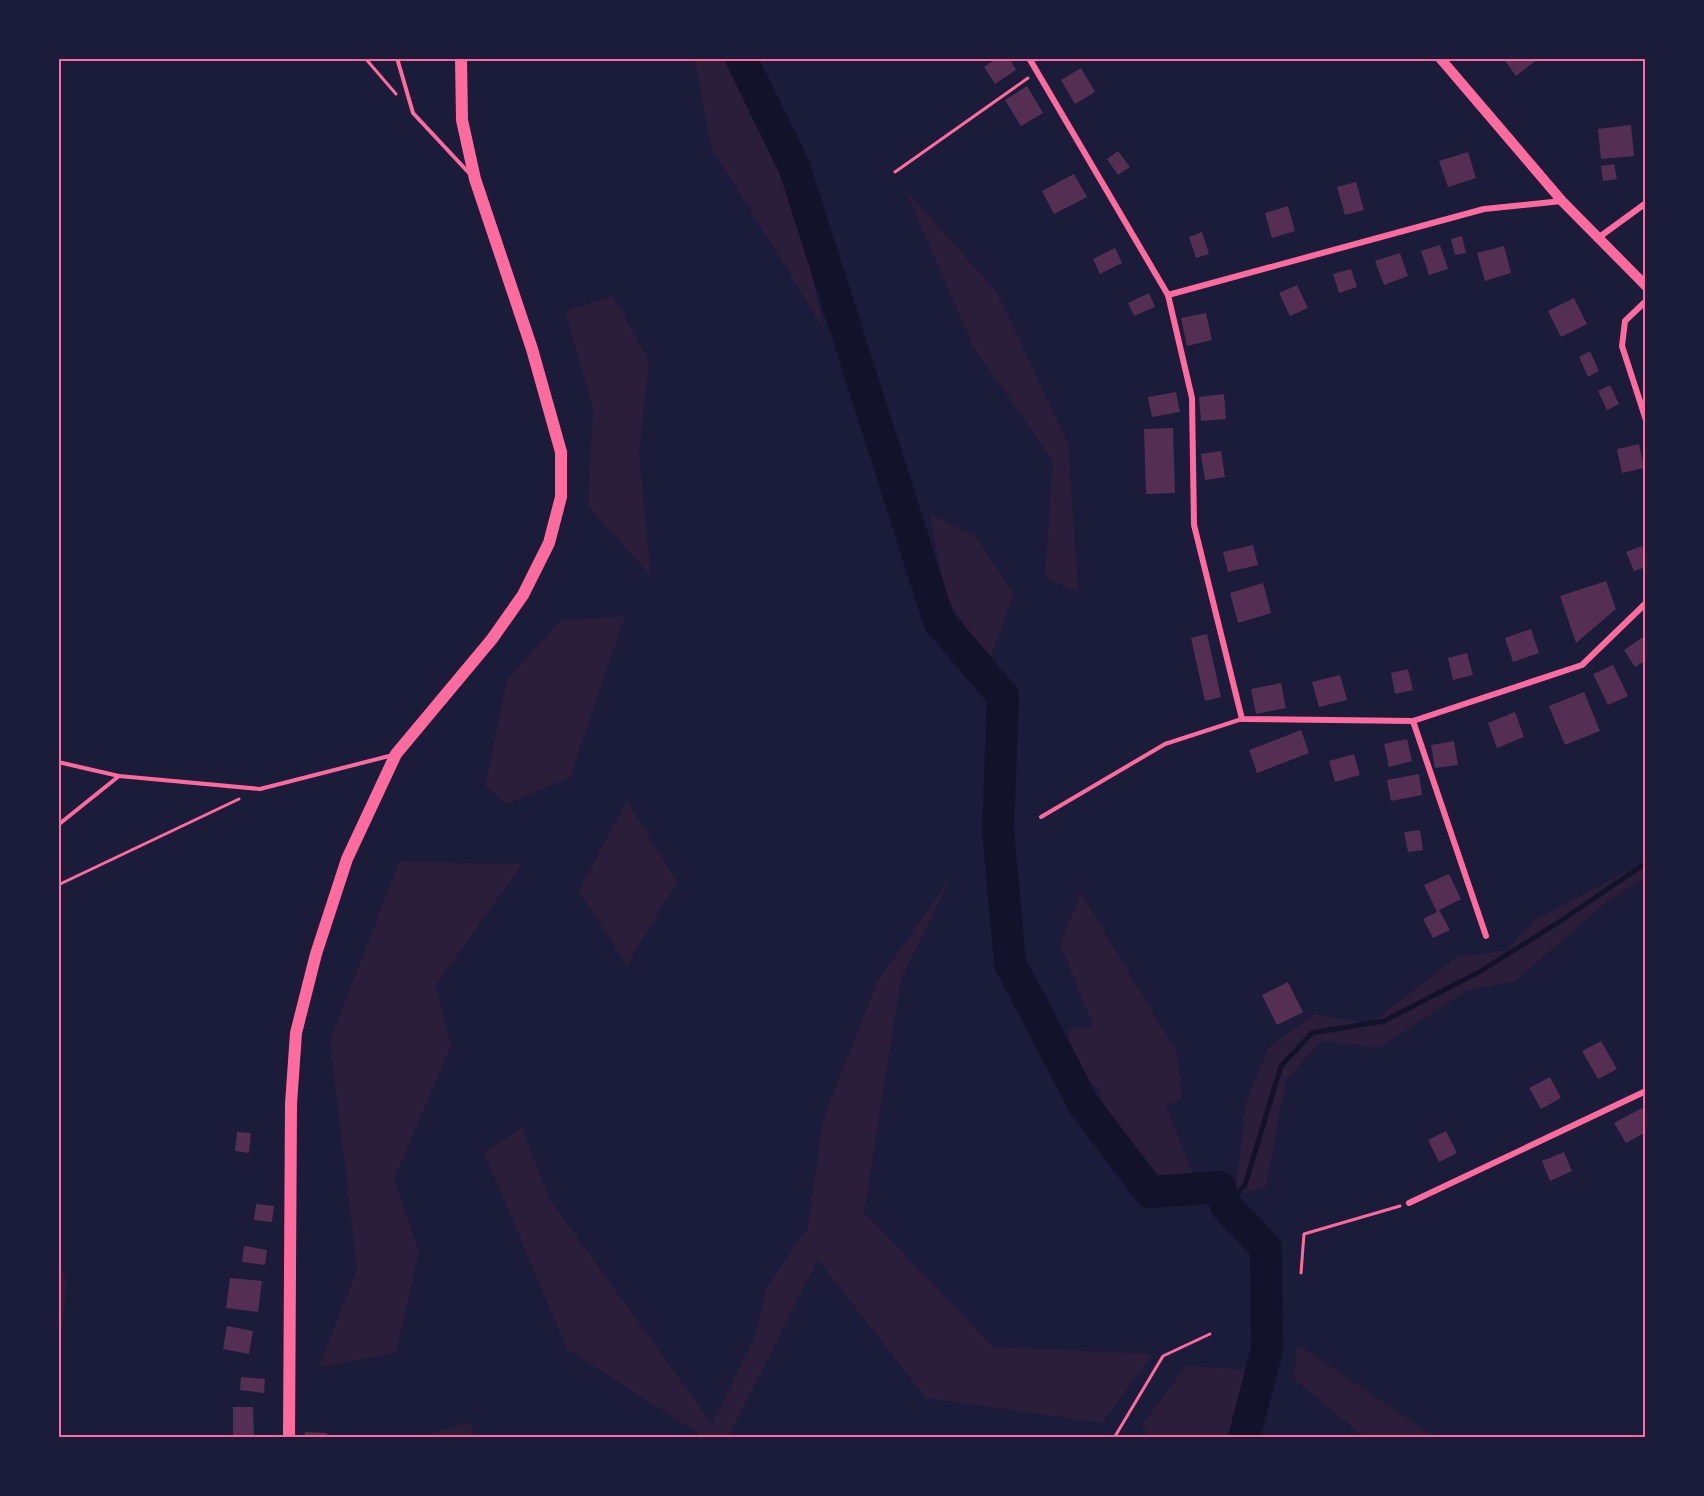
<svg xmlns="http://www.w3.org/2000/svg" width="1704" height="1496" font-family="Helvetica,sans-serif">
<rect width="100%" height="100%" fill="#1b1b3a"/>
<!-- green -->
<g fill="#2a1e3b">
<path d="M695 59H724L799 216 824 329 711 147Z"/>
<path d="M905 190 997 292 1068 444 1078 592 1045 577 1053 461 973 346Z"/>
<path d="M613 296 649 361 639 454 651 576 588 506 593 408 565 311Z"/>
<path d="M930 514 975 536 1014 594 988 664 945 594Z"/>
<path d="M625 616 570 777 507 804 485 786 507 680 560 621Z"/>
<path d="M627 801 677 882 627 965 579 891Z"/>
<path d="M399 862 522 864 436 985 451 1046 394 1179 419 1252 396 1353 319 1367 357 1269 330 1040Z"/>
<path d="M1645 862V877L1603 905 1515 981 1468 990 1379 1048 1321 1041 1286 1080 1266 1187 1235 1195 1246 1102 1268 1048 1314 1014 1370 1024 1457 957 1506 950 1535 920Z"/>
<path d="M951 877 901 979 864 1212 993 1347 1153 1354 1102 1423 926 1398 818 1260 728 1437H704L567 1349 484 1152 522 1128 550 1200 712 1424 755 1337 766 1289 808 1227 823 1120 877 982Z"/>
<path d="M1081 893 1177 1053 1182 1098 1166 1106 1194 1177 1153 1178 1106 1121 1099 1089 1072 1068 1068 1030 1093 1026 1060 943Z"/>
<path d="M59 1265 67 1280 59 1353Z"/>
<path d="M1297 1344 1435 1437H1364L1294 1379Z"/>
<path d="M1186 1366 1252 1370 1233 1437H1151L1142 1425Z"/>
<path d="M469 1422 476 1437H421Z"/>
</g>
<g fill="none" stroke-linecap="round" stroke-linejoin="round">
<!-- stream -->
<path stroke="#12122b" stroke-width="5" d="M1226 1206 1245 1185 1281 1066 1312 1033 1384 1021 1481 971 1565 918 1646 863"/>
<!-- river -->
<path stroke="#12122b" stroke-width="32" d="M741 58 794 166 939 621 1003 696 998 831 1010 963 1084 1105 1150 1192 1220 1187 1226 1206 1266 1248 1267 1349 1244 1438"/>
</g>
<!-- building -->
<g fill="#542f53">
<path d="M997 58H1009L1016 70 995 84 984 67Z"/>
<path d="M1503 58H1534L1535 61 1516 76Z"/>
<path d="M1081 68 1095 92 1075 104 1061 80Z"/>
<path d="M1027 86 1043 113 1021 126 1005 100Z"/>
<path d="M1631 125 1634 156 1601 159 1598 129Z"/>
<path d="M1118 151 1130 167 1118 175 1107 159Z"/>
<path d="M1468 152 1476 178 1448 187 1439 161Z"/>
<path d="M1614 164 1617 179 1603 181 1601 166Z"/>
<path d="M1074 174 1087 197 1054 214 1042 191Z"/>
<path d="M1356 182 1364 210 1345 215 1337 187Z"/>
<path d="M1288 206 1295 231 1272 238 1265 213Z"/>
<path d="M1202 232 1209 254 1196 258 1189 237Z"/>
<path d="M1462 236 1466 253 1455 255 1451 239Z"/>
<path d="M1440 245 1448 269 1429 275 1421 251Z"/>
<path d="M1504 246 1511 273 1485 281 1477 253Z"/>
<path d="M1115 248 1122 263 1100 274 1093 259Z"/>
<path d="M1400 253 1408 276 1384 285 1375 261Z"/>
<path d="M1351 269 1357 287 1339 293 1333 274Z"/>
<path d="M1297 285 1308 308 1290 316 1279 293Z"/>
<path d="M1149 293 1155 307 1134 316 1128 303Z"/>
<path d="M1574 298 1587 324 1561 337 1548 311Z"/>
<path d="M1206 313 1212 340 1187 346 1181 318Z"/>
<path d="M1590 351 1599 371 1588 377 1579 357Z"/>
<path d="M1610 385 1619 404 1607 410 1598 391Z"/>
<path d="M1176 392 1180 412 1152 417 1148 397Z"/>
<path d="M1224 394 1226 419 1201 421 1199 397Z"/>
<path d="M1173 428 1175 493 1146 494 1144 429Z"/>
<path d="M1639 444 1644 468 1622 473 1617 449Z"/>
<path d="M1221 451 1225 477 1205 480 1201 454Z"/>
<path d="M1253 545 1258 565 1228 572 1223 552Z"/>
<path d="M1642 546 1646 556V567L1634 571 1626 552Z"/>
<path d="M1606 581 1616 609 1576 643 1560 596Z"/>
<path d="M1263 583 1271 613 1238 623 1230 593Z"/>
<path d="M1531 629 1539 653 1513 662 1505 638Z"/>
<path d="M1207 634 1221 697 1205 701 1191 638Z"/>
<path d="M1646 635V660L1635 667 1624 650Z"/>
<path d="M1467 653 1473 675 1453 680 1448 658Z"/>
<path d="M1613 665 1628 696 1608 705 1593 674Z"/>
<path d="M1408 669 1413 690 1395 694 1391 673Z"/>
<path d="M1340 675 1347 700 1319 707 1312 682Z"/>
<path d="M1281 683 1286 708 1256 714 1251 689Z"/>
<path d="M1584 692 1600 731 1565 745 1549 706Z"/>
<path d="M1515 712 1524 737 1497 748 1488 723Z"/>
<path d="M1301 730 1309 753 1257 773 1249 750Z"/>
<path d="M1407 739 1412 761 1389 767 1384 744Z"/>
<path d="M1454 741 1458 765 1435 768 1431 745Z"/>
<path d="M1354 754 1360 775 1335 782 1329 761Z"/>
<path d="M1419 774 1422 795 1391 801 1387 780Z"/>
<path d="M1420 830 1423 850 1408 852 1404 832Z"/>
<path d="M1449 874 1461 899 1439 910 1450 930 1433 938 1423 919 1437 912 1424 885Z"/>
<path d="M1288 982 1303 1012 1277 1025 1262 995Z"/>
<path d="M1601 1041 1617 1069 1598 1079 1582 1051Z"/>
<path d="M1550 1077 1561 1098 1541 1109 1529 1088Z"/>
<path d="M1642 1108 1646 1115V1132L1626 1143 1614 1123Z"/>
<path d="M1446 1131 1457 1153 1439 1162 1428 1140Z"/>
<path d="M237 1132 251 1133 249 1153 235 1151Z"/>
<path d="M1564 1152 1572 1171 1550 1181 1542 1161Z"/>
<path d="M256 1204 274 1206 272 1222 254 1220Z"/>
<path d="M244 1246 267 1250 265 1265 242 1262Z"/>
<path d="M230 1278 262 1281 258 1312 226 1308Z"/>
<path d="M227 1326 253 1331 249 1354 223 1349Z"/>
<path d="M241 1377 265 1379 264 1393 240 1390Z"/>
<path d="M233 1407H253L254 1435H233Z"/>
<path d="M305 1432 327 1433V1438H304Z"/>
</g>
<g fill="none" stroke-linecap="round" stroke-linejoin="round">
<!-- path -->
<g stroke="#ff6b9d" stroke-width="3">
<path d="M365 58 396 94"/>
<path d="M895 172 1028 78"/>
<path d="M58 885 239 799"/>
<path d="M1301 1273 1304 1234 1400 1206"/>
<path d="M1114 1438 1163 1356 1210 1334"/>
</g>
<!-- service -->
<g stroke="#ff6b9d" stroke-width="4">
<path d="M397 58 413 113 470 174"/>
<path d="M58 762 119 776 260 789 393 755"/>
<path d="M1041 817 1165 744 1242 719"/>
<path d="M58 825 119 776"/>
</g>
<!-- minor -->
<g stroke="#ff6b9d" stroke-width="6">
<path d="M1029 58 1168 295 1192 398 1194 525 1242 719 1413 721 1582 665 1646 603"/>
<path d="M1598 238 1646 203"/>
<path d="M1168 295 1484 209 1562 201"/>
<path d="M1646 301 1625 321 1622 346 1646 420"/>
<path d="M1413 721 1486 936"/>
<path d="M1409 1203 1646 1091"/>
</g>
<!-- tertiary -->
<path stroke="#ff6b9d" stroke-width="10" d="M1440 58 1562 201 1646 286"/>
<!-- secondary -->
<path stroke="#ff6b9d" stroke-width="12" d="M289 1438 291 1104 296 1033 316 954 347 859 396 754 492 639 523 595 549 543 561 497V452L532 349 475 179 462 120 461 58"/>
</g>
<!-- border -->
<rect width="1704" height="1496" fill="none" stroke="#1b1b3a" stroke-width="120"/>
<rect x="60" y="60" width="1584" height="1376" fill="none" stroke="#ff6b9d" stroke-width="2"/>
</svg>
